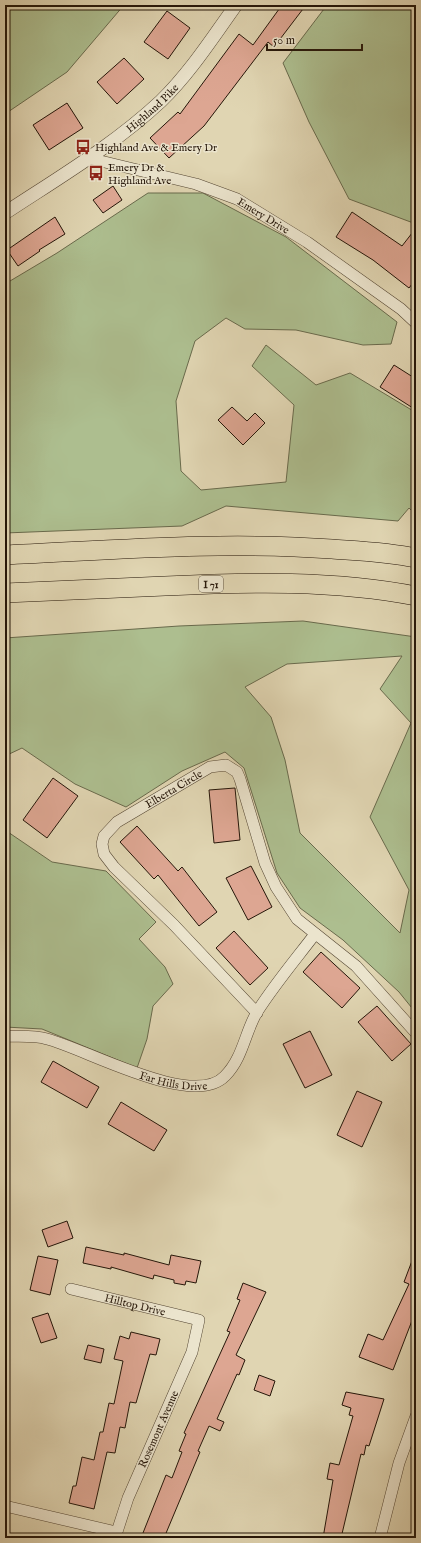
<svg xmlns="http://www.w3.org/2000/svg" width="421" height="1543" font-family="'IM FELL English',serif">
<rect width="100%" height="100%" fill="#e0d5b2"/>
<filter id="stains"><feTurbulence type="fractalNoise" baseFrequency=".005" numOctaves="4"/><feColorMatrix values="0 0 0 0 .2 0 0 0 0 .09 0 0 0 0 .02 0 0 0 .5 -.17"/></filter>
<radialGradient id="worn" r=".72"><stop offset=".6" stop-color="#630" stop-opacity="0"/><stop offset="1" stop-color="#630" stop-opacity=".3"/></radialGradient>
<!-- green -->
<g fill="#adbe8f" stroke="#696a4c" fill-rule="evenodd">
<path d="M5 5H124L67 72 5 114Z"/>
<path d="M327 5H416V224L349 199 309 122 283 63Z"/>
<path d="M148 193H203L286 237 397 322 391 344 363 345 296 330 245 329 226 318 195 341 176 401 181 471 201 490 286 482 294 405 252 366 266 345 316 385 350 373 415 412 416 515 409 508 398 521 226 506 182 526 5 533V284L57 253Z"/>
<path d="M303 621 416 637V1013L399 992 343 940 300 908 277 873 244 768 225 752 182 771 126 807 75 784 22 748 5 756V638L179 626ZM402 656 380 689 411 723 370 817 409 890 400 933 300 833 285 760 271 717 245 687 287 664Z"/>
<path d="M5 830 52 862 106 871 156 922 139 939 165 967 173 984 153 1006 147 1039 137 1068 42 1029 5 1027Z"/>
</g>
<!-- building -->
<g fill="#dda692" stroke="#251609">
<path d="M282 5H306L274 47 268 42 204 126 169 158 150 138 178 112 180 114 239 34 253 45Z"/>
<path d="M167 11 190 28 168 59 144 42Z"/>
<path d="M124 58 144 79 117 104 97 82Z"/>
<path d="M67 103 83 128 49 150 33 125Z"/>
<path d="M113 186 122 200 103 213 93 200Z"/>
<path d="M352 212 402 246 416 228V279L409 288 373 260 336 237Z"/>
<path d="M55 217 65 234 39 250 40 251 18 266 7 250Z"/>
<path d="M394 365 416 379V410L380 387Z"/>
<path d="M232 407 247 421 255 413 265 423 243 445 218 420Z"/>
<path d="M53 778 78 796 47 838 23 820Z"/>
<path d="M235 788 240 840 214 843 209 790Z"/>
<path d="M137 826 178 871 182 867 217 912 199 926 158 875 154 879 120 842Z"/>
<path d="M251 866 272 907 248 920 226 878Z"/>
<path d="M234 931 268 968 250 985 216 948Z"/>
<path d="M321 952 360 988 342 1008 303 972Z"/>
<path d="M377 1006 411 1044 392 1061 358 1022Z"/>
<path d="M310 1031 332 1075 305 1088 283 1044Z"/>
<path d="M53 1061 99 1087 87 1108 41 1082Z"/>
<path d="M357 1091 382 1102 362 1147 337 1135Z"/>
<path d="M121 1102 167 1130 154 1151 108 1124Z"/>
<path d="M67 1221 73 1238 48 1247 42 1230Z"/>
<path d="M86 1247 124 1255V1253L169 1265 171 1255 201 1261 196 1283 186 1281 185 1285 174 1283V1280L154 1275 153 1279 111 1267V1269L83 1263Z"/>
<path d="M415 1253 416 1320 413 1318 393 1370 359 1357 368 1334 383 1340 409 1284 404 1282Z"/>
<path d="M38 1256 58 1260 50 1295 30 1290Z"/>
<path d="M243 1283 266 1292 236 1355 245 1360 239 1375 237 1374 217 1419 224 1422 220 1431 209 1426 198 1451 200 1452 164 1538H141L166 1475 172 1478 182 1452 179 1451 186 1434 184 1433 230 1332 227 1331 240 1300 237 1299Z"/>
<path d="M48 1313 57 1338 41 1343 32 1318Z"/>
<path d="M131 1332 160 1339 156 1355 150 1354 136 1403 130 1402 125 1428 120 1427 115 1453 107 1452 94 1509 69 1503 73 1486H76L82 1457 94 1460 100 1432H103L109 1403 114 1404 123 1361 114 1359 120 1336 129 1339Z"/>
<path d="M88 1345 104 1349 101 1363 84 1359Z"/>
<path d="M259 1375 275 1381 270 1396 254 1390Z"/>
<path d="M346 1392 384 1399 369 1446 366 1445 364 1455 361 1454 341 1538H323L333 1480 327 1479 330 1463 339 1465 353 1416 349 1415 351 1408 342 1405Z"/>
</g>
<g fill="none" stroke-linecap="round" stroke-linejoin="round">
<defs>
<g id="minor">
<path id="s1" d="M88 158 196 184 237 199 307 242 401 309 416 323"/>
<path id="s2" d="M257 1013 174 925 114 867 104 854 102 844 104 836 117 822 210 767 226 765 237 772 240 779 265 863 276 887 297 919 356 966 416 1033"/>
<path id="s3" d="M5 1036C18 1037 34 1035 47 1039 84 1048 193 1110 225 1076 243 1058 245 1032 257 1012 274 985 296 959 315 934"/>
<path id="s4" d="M71 1289 199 1320 192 1352 128 1498 115 1538"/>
<path d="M5 1506 116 1532"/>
<path d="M380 1538 399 1463 416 1416"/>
</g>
<g id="tertiary">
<path id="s5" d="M5 213C58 178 114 145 161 101 190 73 213 37 236 5"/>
</g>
<g id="motorway">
<path d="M5 555C114 550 223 541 332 549 360 551 388 552 416 558"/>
<path d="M5 593C58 591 112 588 165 586 249 582 334 580 416 596"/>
</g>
</defs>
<!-- minor casing -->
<use href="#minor" stroke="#544633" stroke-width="12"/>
<!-- tertiary casing -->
<use href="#tertiary" stroke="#544633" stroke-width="14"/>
<!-- motorway casing -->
<use href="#motorway" stroke="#251609" stroke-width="20"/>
<!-- minor -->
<use href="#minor" stroke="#ebe4cd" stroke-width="11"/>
<!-- tertiary -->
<use href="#tertiary" stroke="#ebe4cd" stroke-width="13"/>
<!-- motorway -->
<use href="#motorway" stroke="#e0d5b2" stroke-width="19"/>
</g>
<!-- icons -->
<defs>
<symbol id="bus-bare" viewBox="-9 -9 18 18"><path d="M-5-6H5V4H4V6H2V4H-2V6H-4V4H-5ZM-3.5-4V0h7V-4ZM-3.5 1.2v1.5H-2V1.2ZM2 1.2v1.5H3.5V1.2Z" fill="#8f2418" stroke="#ebe4cd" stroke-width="2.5" paint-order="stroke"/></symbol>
</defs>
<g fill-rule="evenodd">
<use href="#bus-bare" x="72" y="136" width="22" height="22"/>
<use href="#bus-bare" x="85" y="162" width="22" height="22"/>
</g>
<g text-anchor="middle" stroke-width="3" stroke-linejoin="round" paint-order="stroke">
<!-- shield labels -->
<rect fill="#ebe4cd" stroke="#605444" stroke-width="1" x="199" y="576" width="24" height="16" rx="3"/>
<g font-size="10" font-weight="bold" fill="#251609">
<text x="211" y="588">I 71</text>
</g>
<!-- street labels -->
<g font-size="11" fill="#251609" stroke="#ebe4cd">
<text dy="4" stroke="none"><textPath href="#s5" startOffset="181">Highland Pike</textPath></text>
<text dy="4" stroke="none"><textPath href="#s1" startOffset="186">Emery Drive</textPath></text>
<text dy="4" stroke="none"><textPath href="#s2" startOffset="324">Elberta Circle</textPath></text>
<text dy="4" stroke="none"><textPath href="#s3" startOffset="176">Far Hills Drive</textPath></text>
<text dy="4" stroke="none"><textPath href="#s4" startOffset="66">Hilltop Drive</textPath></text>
<text transform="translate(158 1429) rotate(-66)" y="4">Rosemont Avenue</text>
</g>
<!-- poi labels -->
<g font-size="11" fill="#251609" stroke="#ebe4cd" text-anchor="start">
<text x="95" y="151">Highland Ave &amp; Emery Dr</text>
<text x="108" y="171">Emery Dr &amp;<tspan x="108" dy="13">Highland Ave</tspan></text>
</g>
</g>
<!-- margin -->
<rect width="421" height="1543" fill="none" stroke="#e0d5b2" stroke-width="20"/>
<rect x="6" y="6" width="409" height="1531" fill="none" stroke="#251609" stroke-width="2"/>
<rect x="10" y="10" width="401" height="1523" fill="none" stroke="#251609"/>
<!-- scale -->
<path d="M267 44v6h95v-6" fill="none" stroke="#251609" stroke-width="2"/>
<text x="273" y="44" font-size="12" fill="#251609" stroke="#ebe4cd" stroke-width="3" paint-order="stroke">50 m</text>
<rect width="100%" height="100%" filter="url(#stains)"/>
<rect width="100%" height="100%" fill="url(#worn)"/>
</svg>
